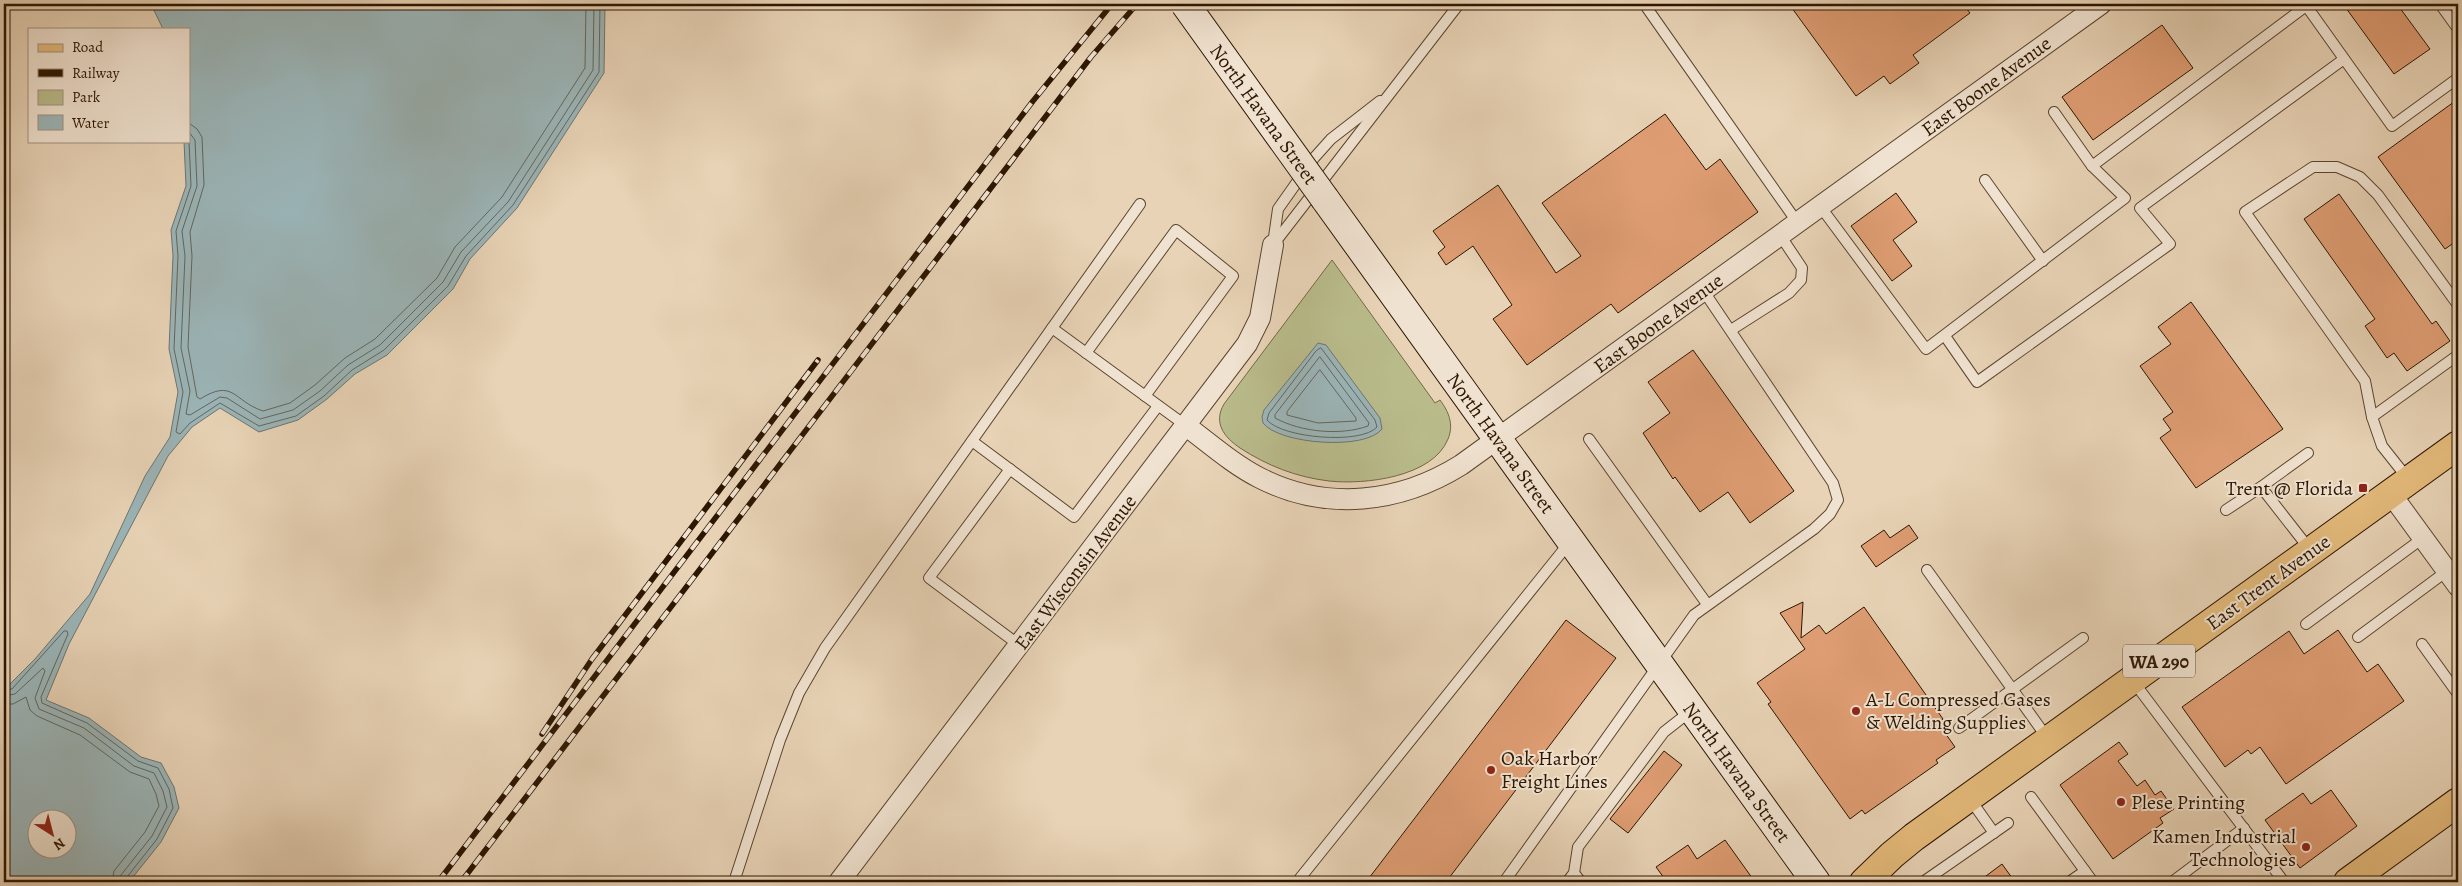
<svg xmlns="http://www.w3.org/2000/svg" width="2462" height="886" font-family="Alegreya,serif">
<rect width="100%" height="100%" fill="#e8d3b6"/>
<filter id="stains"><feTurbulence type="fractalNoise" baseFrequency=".004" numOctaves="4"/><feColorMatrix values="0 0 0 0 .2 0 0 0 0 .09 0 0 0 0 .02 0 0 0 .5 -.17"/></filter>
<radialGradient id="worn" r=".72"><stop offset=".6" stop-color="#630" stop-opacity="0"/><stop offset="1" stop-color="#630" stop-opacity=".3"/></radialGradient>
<!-- green -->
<path fill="#b9bb8b" stroke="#726846" d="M1332 260 1435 403 1440 400C1449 412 1454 425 1448 439 1433 477 1365 485 1329 481 1296 477 1268 466 1240 448 1224 437 1213 423 1224 404Z"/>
<!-- water -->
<g fill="#9bb5b8" stroke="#6f756e" fill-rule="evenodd">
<path d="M151 4H605L604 73 517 208 470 259 453 289 387 355 355 374 327 399 298 420 259 432 220 408 192 427 168 456 69 644 46 700 89 718 141 757 161 763 174 787 179 808 161 842 129 882H4V684L8 686 35 659 90 594 145 476 170 437 178 392 169 349 173 256 171 230 186 186 184 141H189V29H163ZM38 818H68V848H38Z"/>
<path d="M1318 343 1326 345 1380 418 1382 429C1365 451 1279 444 1263 423L1262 417 1264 410Z"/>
</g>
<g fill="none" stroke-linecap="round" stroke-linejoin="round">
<!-- shore -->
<g stroke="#64665c" stroke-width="1">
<path d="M189 123 197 129 202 137 204 185 190 232 192 256 188 347 197 397 200 399C234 378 233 401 263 411L290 403 315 385 345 358 375 339 437 278 455 247 502 197 585 68 586 4"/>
<path d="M189 132 195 140 197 186 182 231 185 256 181 348 190 391 186 414 190 415 220 397 227 398 260 419 293 410 320 391 348 365 380 345 443 282 461 252 508 202 593 70 594 4"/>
<path d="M189 141 191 186 176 231 178 256 174 349 183 392 176 432 180 434 190 423 220 403 259 426 296 416 324 396 352 370 384 350 448 286 466 256 513 205 599 72 600 4"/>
<path d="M1321 348 1375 420 1377 427C1361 445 1282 438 1267 420L1269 413 1316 351Z"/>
<path d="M1320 357 1369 423 1368 426C1340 436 1301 432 1275 418V415Z"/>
<path d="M1320 370 1356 418V421L1318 423 1287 415V412Z"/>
<path d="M4 690 12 689 64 631H67L68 634 41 697 42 703 87 723 138 761 158 768 169 789 173 808 157 839 127 877 126 882"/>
<path d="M4 696 15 694 43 668 45 671 35 698 39 709 84 728 134 766 154 773 163 791 167 807 152 836 121 875 119 882"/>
<path d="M4 704H13L26 697 30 710 37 716 80 735 130 772 149 779 156 794 159 806 145 832 114 871 112 882"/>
</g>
</g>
<!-- building -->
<g fill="#df9d73" stroke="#2c1600">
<path d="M1789 4H1963L1970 13 1913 55 1919 63 1890 84 1884 76 1856 96Z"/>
<path d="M2343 4H2397L2430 49 2394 74Z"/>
<path d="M2162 25 2193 68 2093 140 2062 97Z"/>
<path d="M2458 99V240L2445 249 2378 157Z"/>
<path d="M1665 114 1706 170 1720 159 1758 212 1618 313 1611 304 1527 365 1493 319 1512 305 1473 246 1446 265 1438 253 1445 247 1433 231 1498 185 1556 273 1581 256 1542 203Z"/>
<path d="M1896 193 1917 222 1893 240 1912 266 1892 281 1851 226Z"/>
<path d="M2339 194 2432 324 2436 321 2450 341 2407 371 2394 353 2387 358 2365 326 2375 319 2304 219Z"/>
<path d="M2191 302 2283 429 2196 488 2160 438 2171 430 2163 419 2173 412 2140 366 2171 344 2158 327Z"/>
<path d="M1693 350 1794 491 1750 523 1728 492 1700 512 1675 477 1673 479 1643 433 1670 413 1648 382Z"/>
<path d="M1909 525 1918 538 1876 567 1861 546 1884 530 1890 538Z"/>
<path d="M1803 602 1801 638 1819 625 1826 634 1864 607 1943 719 1938 723 1955 747 1936 760 1938 763 1865 814 1862 810 1850 819 1768 704 1771 702 1757 683 1805 649 1780 613Z"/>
<path d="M1566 620 1616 658 1446 882H1366Z"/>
<path d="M2338 630 2367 672 2378 664 2404 701 2286 784 2260 747 2251 754 2248 750 2225 767 2182 707 2289 631 2304 654Z"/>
<path d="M2119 742 2128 754 2118 761 2137 786 2145 780 2155 795 2161 791 2174 809 2160 818 2163 823 2113 859 2060 785Z"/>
<path d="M1664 751 1682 765 1628 833 1610 819Z"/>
<path d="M2331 790 2357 826 2300 868 2265 820 2303 793 2311 804Z"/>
<path d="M1725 840 1755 882H1667L1656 867 1688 845 1697 859Z"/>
<path d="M2002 864 2015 882H1978Z"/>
</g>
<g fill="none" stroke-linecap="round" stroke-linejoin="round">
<defs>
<g id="lane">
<path d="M2305 4 2392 126 2458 78"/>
<path d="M2440 4 2458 29"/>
<path d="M1647 8 1797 222"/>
<path d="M2054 112 2092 166 2306 6"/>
<path d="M1985 180 2043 261"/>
<path d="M1820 206 1926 349 2125 198 2092 166"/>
<path d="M1273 244 1278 209 1314 158 1331 139 1380 101"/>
<path d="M1273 245 1459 4"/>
<path d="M1052 328 1185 425"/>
<path d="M1731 330 1789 293 1801 280 1802 268 1780 235"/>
<path d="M1945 336 1977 382 2170 244 2140 208 2344 59"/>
<path d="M1086 353 1176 230 1233 276 1145 396"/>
<path d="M2372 417 2458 355"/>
<path d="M1589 439 1707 604"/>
<path d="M972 441 1074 517 1158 406"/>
<path d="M2308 453 2261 487 2311 551"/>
<path d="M1010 469 929 578 1019 645"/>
<path d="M2409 480 2382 446 2372 417 2365 381 2245 212 2313 167H2337L2360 177 2378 195 2458 305"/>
<path d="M2226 510 2261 487"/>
<path d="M1927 570 2048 739"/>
<path d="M2306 624 2423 538"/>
<path d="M2358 637 2447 571"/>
<path d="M2422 644 2458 694"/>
<path d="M2133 681 2284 882"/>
<path d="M1959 728 2083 638"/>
<path d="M2031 797 2093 882"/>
<path d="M1970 799 1994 833"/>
<path d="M1574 873 1581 882"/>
<path d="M734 882 780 740 799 693 825 648 1140 204"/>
<path d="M1297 882 1569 543"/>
<path d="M1504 882 1694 615 1814 529 1830 514 1838 500 1833 483 1703 290"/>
<path d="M1567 882 1574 873 1578 847 1664 732 1692 710"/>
<path d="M1923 882 2008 823"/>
<path d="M2069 882 2085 871"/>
<path d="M2172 882 2244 828"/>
</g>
<g id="street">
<path d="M1185 425C1209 443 1234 465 1260 478 1327 512 1400 503 1461 465L2101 4"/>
<path d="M2391 494 2458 586"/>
<path d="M839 882 1247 344 1260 318 1273 245"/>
</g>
<path id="secondary" d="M1325 199 1816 882"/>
<g id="primary">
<path d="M1864 882 1892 855 1914 837 2458 445"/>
<path d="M2348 882 2458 802"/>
</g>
</defs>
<!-- lane casing -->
<use href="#lane" stroke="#5b452e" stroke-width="12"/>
<!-- street casing -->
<use href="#street" stroke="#5b452e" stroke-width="22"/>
<!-- secondary casing -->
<use href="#secondary" stroke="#2c1600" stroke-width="30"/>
<!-- primary casing -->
<use href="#primary" stroke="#2c1600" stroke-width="30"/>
<!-- lane -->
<use href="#lane" stroke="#f0e2d0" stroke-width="10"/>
<!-- street -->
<use href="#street" stroke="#f0e2d0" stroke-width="20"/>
<!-- secondary -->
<use href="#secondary" stroke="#f0e2d0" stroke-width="28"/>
<!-- primary -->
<use href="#primary" stroke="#e4ba7b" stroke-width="28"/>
<defs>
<g id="rail">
<path d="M542 734 592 659 818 360"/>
<path d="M438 882 1033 101 1112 4"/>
<path d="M461 882 1091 57 1137 4"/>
</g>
</defs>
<!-- rail casing -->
<use href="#rail" stroke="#2c1600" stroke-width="5.5"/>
<!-- rail -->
<use href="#rail" stroke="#f0e2d0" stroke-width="4" stroke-dasharray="11" stroke-linecap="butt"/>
<defs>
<path id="secondary-bridge" d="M1185 4 1325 199"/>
</defs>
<!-- secondary-bridge casing -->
<use href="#secondary-bridge" stroke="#2c1600" stroke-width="30" stroke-linecap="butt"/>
<!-- secondary-bridge -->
<use href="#secondary-bridge" stroke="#f0e2d0" stroke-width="28"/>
</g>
<!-- markers -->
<g fill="#8f2418" stroke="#f0e2d0" stroke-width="2">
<rect x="2358" y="483" width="10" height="10" rx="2.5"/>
<circle cx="1856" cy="711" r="5"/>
<circle cx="1491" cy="770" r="5"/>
<circle cx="2121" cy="802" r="5"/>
<circle cx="2306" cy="847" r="5"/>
</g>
<g text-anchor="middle" stroke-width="4" stroke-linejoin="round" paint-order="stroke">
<!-- shield labels -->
<rect fill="#f0e2d0" stroke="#67533e" stroke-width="1" x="2123" y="644.5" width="72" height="33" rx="4"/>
<g font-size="19" font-weight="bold" fill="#2c1600">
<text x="2159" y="668">WA 290</text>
</g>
<!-- street labels -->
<g font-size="20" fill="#2c1600" stroke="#f0e2d0">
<text transform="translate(1986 86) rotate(-36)" y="7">East Boone Avenue</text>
<text transform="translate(1264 114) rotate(54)" y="7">North Havana Street</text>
<text transform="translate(1658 323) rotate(-36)" y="7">East Boone Avenue</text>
<text transform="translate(1501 443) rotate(54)" y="7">North Havana Street</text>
<text transform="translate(1075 572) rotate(-53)" y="7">East Wisconsin Avenue</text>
<text transform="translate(2268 582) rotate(-36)" y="7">East Trent Avenue</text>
<text transform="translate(1737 772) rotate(54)" y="7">North Havana Street</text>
</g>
<!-- poi labels -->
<g font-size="20" fill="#2c1600" stroke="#f0e2d0" text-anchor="start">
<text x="2353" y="495" text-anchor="end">Trent @ Florida</text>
<text x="1866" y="706">A-L Compressed Gases<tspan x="1866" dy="23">&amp; Welding Supplies</tspan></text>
<text x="1501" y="765">Oak Harbor<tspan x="1501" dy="23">Freight Lines</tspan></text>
<text x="2131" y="809">Plese Printing</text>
<text x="2296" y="843" text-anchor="end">Kamen Industrial<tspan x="2296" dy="23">Technologies</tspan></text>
</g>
</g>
<!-- margin -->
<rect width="2462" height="886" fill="none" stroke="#e8d3b6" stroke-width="20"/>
<rect x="5" y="5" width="2452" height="876" fill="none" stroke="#2c1600" stroke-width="2.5"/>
<rect x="10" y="10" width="2442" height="866" fill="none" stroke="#2c1600"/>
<!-- legend -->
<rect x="28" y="28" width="162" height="115" fill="#f0e2d0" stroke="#a2907d"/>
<rect x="38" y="44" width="25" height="8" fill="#e4ba7b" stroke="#a2907d"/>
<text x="72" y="52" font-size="15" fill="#2c1600">Road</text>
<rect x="38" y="69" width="25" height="8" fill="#2c1600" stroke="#a2907d"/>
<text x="72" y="78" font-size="15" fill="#2c1600">Railway</text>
<rect x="38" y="90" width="25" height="15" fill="#b9bb8b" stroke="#a2907d"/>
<text x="72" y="102" font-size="15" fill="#2c1600">Park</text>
<rect x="38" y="115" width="25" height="15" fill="#9bb5b8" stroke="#a2907d"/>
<text x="72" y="128" font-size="15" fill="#2c1600">Water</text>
<!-- north arrow -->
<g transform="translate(52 834) rotate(144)"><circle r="24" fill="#f0e2d0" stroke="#a2907d"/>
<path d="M0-4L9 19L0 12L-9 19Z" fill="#8f2418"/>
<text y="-8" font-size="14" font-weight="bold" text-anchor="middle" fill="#2c1600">N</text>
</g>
<rect width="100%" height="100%" filter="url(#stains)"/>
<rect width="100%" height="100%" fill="url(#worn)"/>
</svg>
